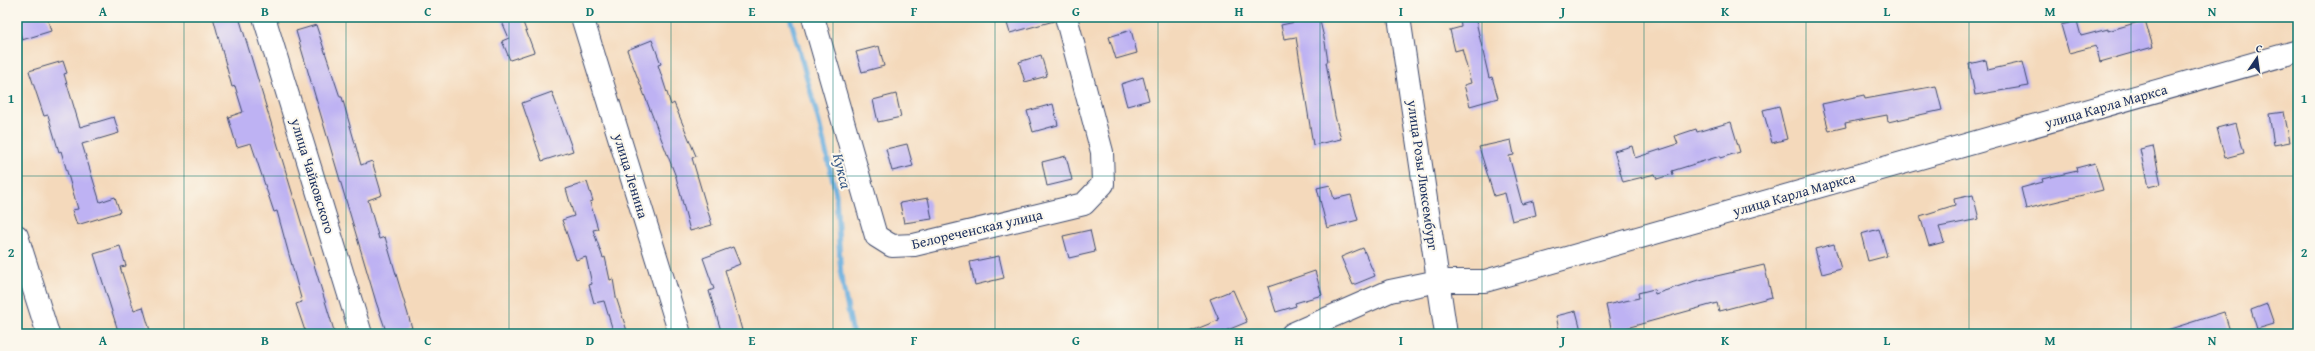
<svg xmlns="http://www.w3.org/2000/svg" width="2315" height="351" font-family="'Gentium Book Plus',serif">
<rect width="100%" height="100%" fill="#fbf7ec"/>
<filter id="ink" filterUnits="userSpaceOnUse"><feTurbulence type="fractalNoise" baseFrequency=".025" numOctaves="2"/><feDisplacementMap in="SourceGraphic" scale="8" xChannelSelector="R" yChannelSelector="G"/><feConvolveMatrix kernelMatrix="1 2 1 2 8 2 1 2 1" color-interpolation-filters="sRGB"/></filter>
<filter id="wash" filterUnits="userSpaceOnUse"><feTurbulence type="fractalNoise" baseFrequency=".012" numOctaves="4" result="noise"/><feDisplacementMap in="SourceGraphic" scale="16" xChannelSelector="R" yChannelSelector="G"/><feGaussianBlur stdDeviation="0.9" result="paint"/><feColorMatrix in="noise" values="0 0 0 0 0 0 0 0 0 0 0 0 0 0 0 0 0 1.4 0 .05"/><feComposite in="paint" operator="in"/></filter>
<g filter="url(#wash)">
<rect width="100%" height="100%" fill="#f4d9bb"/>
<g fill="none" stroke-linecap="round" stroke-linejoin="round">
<!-- stream -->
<path stroke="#68adde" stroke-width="5" d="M790 17 819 122 836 194 841 276 853 334"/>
</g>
<g id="blocks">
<!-- building -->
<g fill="#beb2f3">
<path d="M29 17H47L51 31 22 40 17 21Z"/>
<path d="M213 17H239L335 334H306L296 304 302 302 277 211 274 212 251 143 237 147 228 117 243 112 235 86 232 87Z"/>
<path d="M500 17H521L534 52 510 60 502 41 509 38Z"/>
<path d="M1005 17H1054V21L1010 33Z"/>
<path d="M1319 17 1325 42 1328 62H1326L1335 116 1341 139 1313 145 1296 37 1284 39 1281 25Z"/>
<path d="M1460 17H1475L1489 78 1492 77 1498 98 1470 106 1464 85 1471 83 1462 49 1455 51 1450 30 1461 27Z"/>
<path d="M2145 20 2153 47 2100 62 2096 46 2069 53 2061 25 2077 21 2081 36 2108 29V31Z"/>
<path d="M316 25 340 97H342L361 165 372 161 382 195 368 200 379 239 385 237 412 328 392 334H387L376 302 296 31Z"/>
<path d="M1131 30 1137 53 1116 59 1109 37Z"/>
<path d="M652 40 661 64 658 65 671 105 674 103 696 156 692 158 712 225 690 231 676 177 627 50Z"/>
<path d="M879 46 884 66 862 72 856 52Z"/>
<path d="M1041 55 1047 76 1025 82 1019 62Z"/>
<path d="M1986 60 1988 70 2023 62 2029 86 1975 95 1969 64Z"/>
<path d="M63 61 67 73 64 74 80 127 114 117 119 133 82 144 100 202 115 197 120 212 77 225 72 210 78 209 61 151 59 152 48 115 44 116 29 71Z"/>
<path d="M1143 77 1149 100 1127 106 1121 84Z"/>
<path d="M1936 86 1942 110 1888 122 1887 115 1845 123 1846 127 1829 131 1822 104 1864 95 1865 99Z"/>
<path d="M552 92 573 151 542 161 522 103Z"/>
<path d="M896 94 901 117 878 122 873 100Z"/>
<path d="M1053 104 1058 125 1033 132 1027 111Z"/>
<path d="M1779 106 1787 139 1772 143 1763 110Z"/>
<path d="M2284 112 2290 142 2274 145 2269 114Z"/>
<path d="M1731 122 1740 152 1720 158V156L1672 171 1673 174 1657 179 1655 174 1623 182 1614 151 1632 146 1635 158 1678 144 1675 136 1696 129 1697 132Z"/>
<path d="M2236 123 2244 153 2225 158 2217 128Z"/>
<path d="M1511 140 1514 155 1509 156 1522 204 1533 201 1536 215 1512 221 1505 193 1494 196 1479 147Z"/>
<path d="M907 144 913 166 892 171 886 149Z"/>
<path d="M2153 146 2161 184 2148 187 2140 149Z"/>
<path d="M1066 156 1072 180 1047 186 1042 162Z"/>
<path d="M2095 163 2103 190 2026 209 2021 188 2043 182 2042 179 2077 171 2076 168Z"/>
<path d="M587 182 593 201 590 202 598 229 593 230 603 258 605 257 610 280 613 279 616 297 628 334H614L604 301 594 303 589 285 592 284 586 257 576 260 562 220 574 216 566 189Z"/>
<path d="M1330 185 1334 199 1351 195 1358 220 1327 228 1317 188Z"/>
<path d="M1973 195 1979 219 1939 227 1944 242 1929 246 1920 216 1955 205 1954 199Z"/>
<path d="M928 198 932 219 904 223 900 203Z"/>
<path d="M1879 229 1887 256 1868 261 1861 234Z"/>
<path d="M1090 230 1095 252 1069 258 1063 236Z"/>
<path d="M1834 244 1841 269 1822 274 1815 249Z"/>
<path d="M120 246 126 266 120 267 134 310 143 307 151 334H119L94 254Z"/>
<path d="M733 247 740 264 725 270 743 334H722L709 291 714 289 703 258Z"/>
<path d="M1363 248 1375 276 1353 285 1341 257Z"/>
<path d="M999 256 1004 278 975 285 970 262Z"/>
<path d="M1764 265 1772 297 1719 311 1717 303 1612 332 1606 305 1639 298 1638 293 1654 289 1655 294 1695 281Z"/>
<path d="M1315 271 1322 295 1295 303 1296 306 1276 312 1268 287Z"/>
<path d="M1233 290 1247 322 1218 334H1184L1219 320 1210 299Z"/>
<path d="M2267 304 2274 324 2257 329 2251 310Z"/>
<path d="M1576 311 1582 334H1560L1556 316Z"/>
<path d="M2224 312 2231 334H2164V331Z"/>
</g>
</g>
</g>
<g filter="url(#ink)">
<use href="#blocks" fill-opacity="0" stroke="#3c486c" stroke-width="1"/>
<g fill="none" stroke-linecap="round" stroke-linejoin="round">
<defs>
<g id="minor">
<path d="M264 17 361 334"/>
<path d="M582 17 680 334"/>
<path d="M813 17 876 236 892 246 914 245 1084 204 1103 184 1102 152 1066 17"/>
<path d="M1399 17 1446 334"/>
<path d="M17 236 48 334"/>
<path d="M1292 334 1390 291 1438 281H1485L2298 51"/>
</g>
</defs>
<!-- minor casing -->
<use href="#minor" stroke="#3c486c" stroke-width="24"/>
<!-- minor -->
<use href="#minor" stroke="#fff" stroke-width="22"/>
</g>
</g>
<!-- grid -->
<path fill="none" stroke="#0f766e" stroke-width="1" stroke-opacity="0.55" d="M184 17V334M346 17V334M509 17V334M671 17V334M833 17V334M995 17V334M1158 17V334M1320 17V334M1482 17V334M1644 17V334M1806 17V334M1969 17V334M2131 17V334M17 176H2298"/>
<g text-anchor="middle" stroke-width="4" stroke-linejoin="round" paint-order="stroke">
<!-- street labels -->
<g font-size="14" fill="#1b2f5e" stroke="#fbf7ec">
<text transform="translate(2106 106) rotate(-16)" y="5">улица Карла Маркса</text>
<text transform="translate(1423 175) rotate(82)" y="5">улица Розы Люксембург</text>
<text transform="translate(313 176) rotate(73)" y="5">улица Чайковского</text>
<text transform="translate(631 176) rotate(73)" y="5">улица Ленина</text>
<text transform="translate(1794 194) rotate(-16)" y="5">улица Карла Маркса</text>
<text transform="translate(977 229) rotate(-13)" y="5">Белореченская улица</text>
</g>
<!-- water labels -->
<g font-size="15" font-style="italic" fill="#325584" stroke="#fbf7ec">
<text transform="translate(842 171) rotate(76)" y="5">Кукса</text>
</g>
</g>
<!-- margin -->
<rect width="2315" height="351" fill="none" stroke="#fbf7ec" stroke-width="44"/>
<!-- north arrow -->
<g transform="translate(2257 58) rotate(13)" stroke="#fbf7ec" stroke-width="3" paint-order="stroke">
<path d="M0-3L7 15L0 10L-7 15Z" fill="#1b2f5e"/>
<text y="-6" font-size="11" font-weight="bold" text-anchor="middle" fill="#1b2f5e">С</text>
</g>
<rect x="22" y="22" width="2271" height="307" fill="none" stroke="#0f766e" stroke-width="1.5"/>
<g font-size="13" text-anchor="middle" font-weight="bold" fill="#0f766e">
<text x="103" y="16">A</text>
<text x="265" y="16">B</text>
<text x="428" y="16">C</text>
<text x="590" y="16">D</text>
<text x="752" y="16">E</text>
<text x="914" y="16">F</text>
<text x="1076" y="16">G</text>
<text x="1239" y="16">H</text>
<text x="1401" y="16">I</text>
<text x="1563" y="16">J</text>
<text x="1725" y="16">K</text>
<text x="1887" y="16">L</text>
<text x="2050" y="16">M</text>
<text x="2212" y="16">N</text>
<text x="11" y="103">1</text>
<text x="2304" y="103">1</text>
<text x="11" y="257">2</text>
<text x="2304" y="257">2</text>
<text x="103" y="345">A</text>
<text x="265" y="345">B</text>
<text x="428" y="345">C</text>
<text x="590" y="345">D</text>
<text x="752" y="345">E</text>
<text x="914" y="345">F</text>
<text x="1076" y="345">G</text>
<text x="1239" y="345">H</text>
<text x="1401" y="345">I</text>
<text x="1563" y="345">J</text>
<text x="1725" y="345">K</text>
<text x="1887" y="345">L</text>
<text x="2050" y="345">M</text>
<text x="2212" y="345">N</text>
</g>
</svg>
